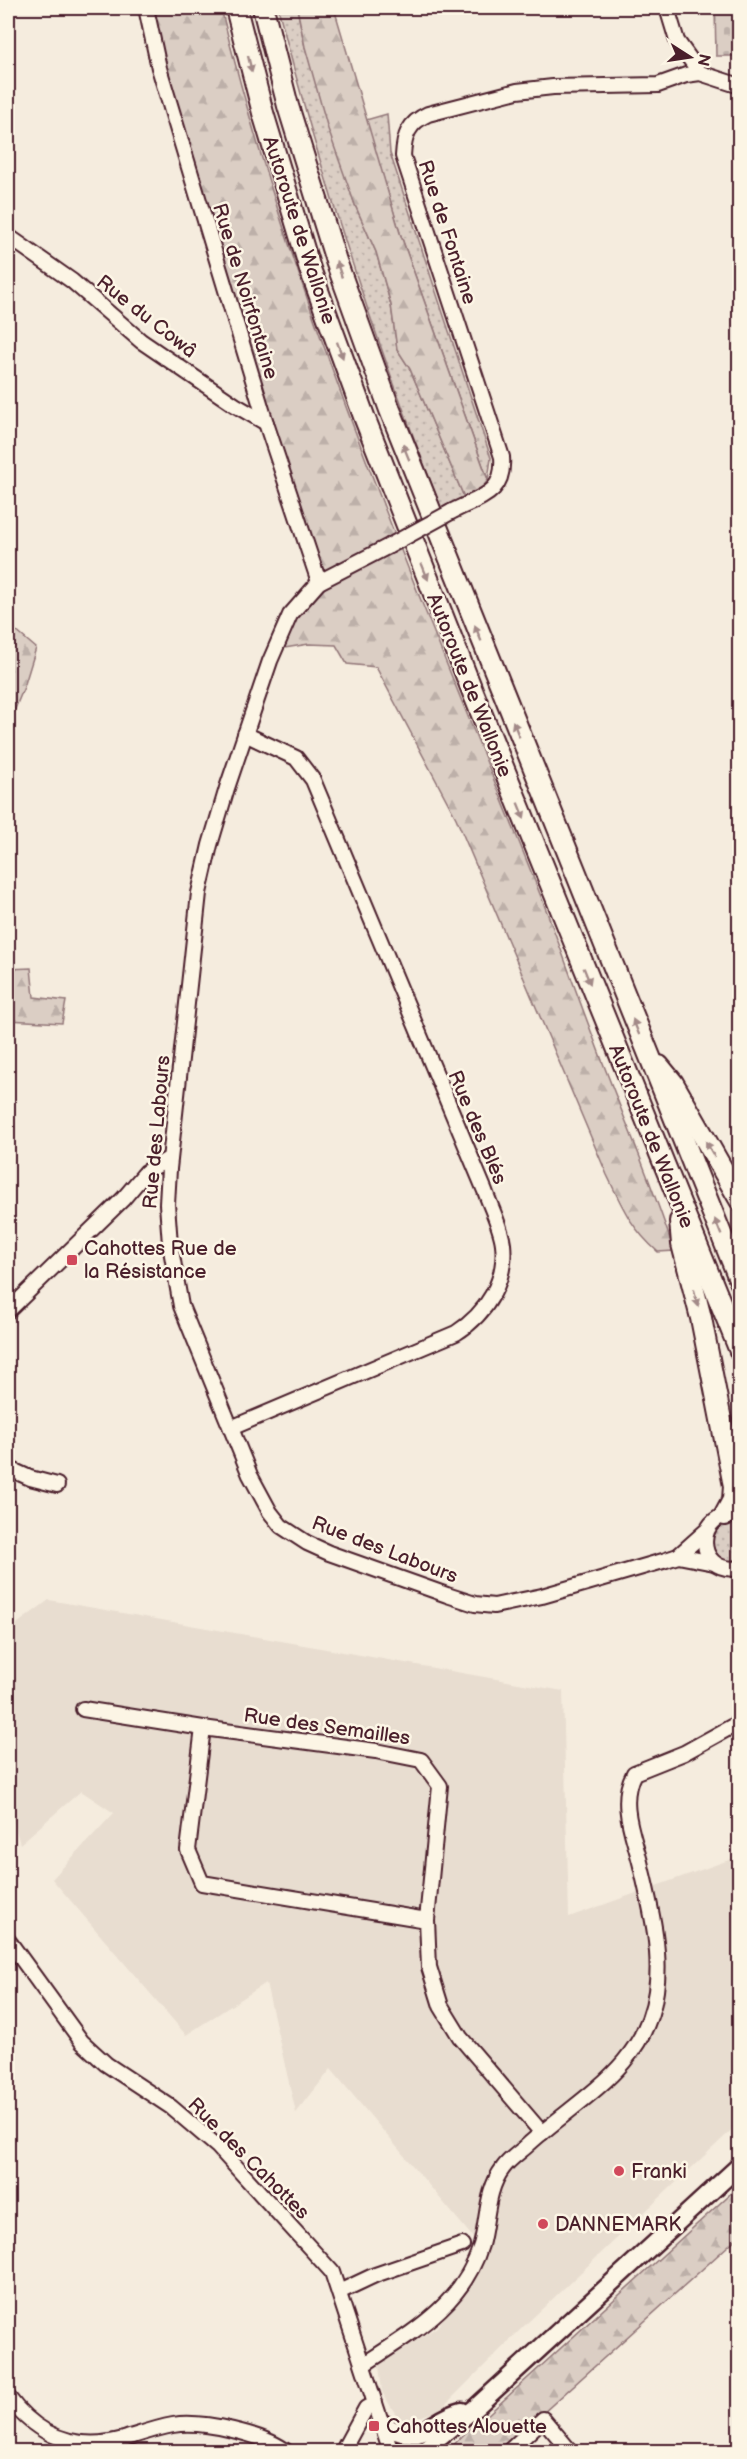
<svg xmlns="http://www.w3.org/2000/svg" width="747" height="2459" font-family="'Balsamiq Sans',sans-serif">
<defs>
<pattern id="grass-dots" width="8" height="8" patternUnits="userSpaceOnUse" patternTransform="scale(1.5)"><rect width="8" height="8" fill="#dbcec4"/><path d="M2 2h.1M6 6h.1" fill="none" stroke="#bdb0a9" stroke-width="1.8" stroke-linecap="round"/></pattern>
<pattern id="forest-firs" width="22" height="20" patternUnits="userSpaceOnUse" patternTransform="scale(1.5)"><rect width="22" height="20" fill="#dbcec4"/><path d="M5 1l3.5 6h-7zM16 11l3.5 6h-7z" fill="#bdb0a9"/></pattern>
<pattern id="cemetery-stones" width="16" height="16" patternUnits="userSpaceOnUse" patternTransform="scale(1.5)"><rect width="16" height="16" fill="#dbcec4"/><path d="M2 7V4a2 2 0 0 1 4 0v3zM10 15v-3a2 2 0 0 1 4 0v3z" fill="#bdb0a9"/></pattern>
</defs>
<rect width="100%" height="100%" fill="#f5ecde"/>
<filter id="ink" filterUnits="userSpaceOnUse"><feTurbulence type="fractalNoise" baseFrequency=".0167" numOctaves="2"/><feDisplacementMap in="SourceGraphic" scale="12" xChannelSelector="R" yChannelSelector="G"/><feConvolveMatrix kernelMatrix="1 2 1 2 8 2 1 2 1" color-interpolation-filters="sRGB"/></filter>
<g filter="url(#ink)">
<!-- built -->
<path fill="#e8ddd0" d="M49 1600 563 1691 569 1917 729 1860 739 1854V2123L525 2325 440 2410 401 2423 382 2392 379 2365 437 2327 483 2264 487 2254 331 2069 296 2113 266 1983 186 2035 52 1879 114 1813 81 1791 20 1844 8 1803V1635L14 1626Z"/>
<!-- grass -->
<g fill="url(#grass-dots)" stroke="#927678" stroke-width="1.5">
<path d="M278 8H297L305 47 355 205 376 252 391 305 397 349 410 369 464 497 441 508C376 344 321 178 278 8Z"/>
<path d="M387 114 390 153 491 458 488 480 400 233 366 120Z"/>
<path d="M730 1523 739 1525V1559C712 1569 701 1529 730 1523Z"/>
</g>
<!-- forest -->
<g fill="url(#forest-firs)" stroke="#927678" stroke-width="1.5">
<path d="M154 8H221C295 313 422 599 538 889 558 939 575 990 594 1039 620 1110 651 1179 674 1251L658 1252C630 1227 623 1208 607 1175L456 818 376 667 347 664 336 645 309 644 266 651 281 615 321 570 274 427 166 68Z"/>
<path d="M297 8H334L400 233 488 480 480 491 464 497 410 369 397 349 391 305 376 252 355 205 328 129 305 47Z"/>
<path d="M8 624 36 648 24 687 8 726Z"/>
<path d="M31 968 34 997 66 1001 62 1023 8 1020V969Z"/>
<path d="M739 2186V2236L501 2451 447 2452 467 2431 484 2418Z"/>
</g>
<!-- cemetery -->
<path fill="url(#cemetery-stones)" stroke="#927678" stroke-width="1.5" d="M715 8H739V56H716Z"/>
<g fill="none" stroke-linecap="round" stroke-linejoin="round">
<defs>
<g id="minor">
<path d="M146 8 159 68 266 423 319 582"/>
<path d="M667 8 677 41 700 73"/>
<path d="M8 236 72 281 141 341 235 405 266 423"/>
<path d="M451 512C479 497 505 495 502 457L403 156C404 136 408 123 428 114L517 91 553 87 658 85 686 75 700 73 740 86"/>
<path d="M389 546 319 582 290 615 270 661 227 788 210 845 199 893 169 1169 167 1204 170 1244 181 1306 250 1475 270 1512 281 1526 307 1543 329 1553 447 1595 475 1604 494 1606 542 1596 663 1561 678 1556 706 1531"/>
<path d="M8 1311 123 1199 146 1172 170 1158"/>
<path d="M231 1428 456 1333C486 1314 507 1281 503 1244 501 1227 491 1208 485 1191L313 780 296 758 245 734"/>
<path d="M8 1468 30 1478 57 1485"/>
<path d="M740 1516C696 1505 691 1576 740 1568"/>
<path d="M678 1556 714 1563"/>
<path d="M83 1709 203 1728"/>
<path d="M427 1920 202 1883 188 1850 203 1728 376 1751 421 1760 440 1786 427 1920 429 1967 441 2006 460 2037 542 2133"/>
<path d="M8 1940 82 2042 106 2064 171 2107 218 2147 332 2272 391 2452"/>
<path d="M339 2292 375 2275 462 2245"/>
<path d="M363 2365C411 2333 463 2305 481 2245 488 2220 486 2190 503 2168 510 2158 522 2151 530 2143 581 2097 646 2066 656 1991 662 1950 650 1905 641 1866 634 1836 618 1803 634 1773L684 1753 740 1722"/>
<path d="M8 2397C37 2436 76 2452 124 2439 140 2434 156 2428 173 2425 201 2420 265 2434 287 2452"/>
<path d="M342 2452 366 2408 375 2403"/>
<path d="M508 2452 543 2419 571 2452"/>
</g>
<g id="major">
<path d="M381 2422C420 2451 427 2420 462 2411"/>
<path d="M421 2452 475 2408 740 2165"/>
</g>
<g id="highway">
<path d="M236 8 263 113 310 269 365 419 474 695 740 1351"/>
<path d="M263 8 288 106 336 261 390 410 740 1281"/>
<path d="M659 1066 673 1083 740 1200"/>
<path d="M680 1221 682 1244 701 1318 734 1486 733 1500 725 1515"/>
</g>
</defs>
<!-- minor casing -->
<use href="#minor" stroke="#4a1f2b" stroke-width="18"/>
<!-- major casing -->
<use href="#major" stroke="#4a1f2b" stroke-width="21"/>
<!-- highway casing -->
<use href="#highway" stroke="#4a1f2b" stroke-width="24"/>
<!-- minor -->
<use href="#minor" stroke="#fcf5e5" stroke-width="14"/>
<!-- major -->
<use href="#major" stroke="#fcf5e5" stroke-width="16"/>
<!-- highway -->
<use href="#highway" stroke="#fcf5e5" stroke-width="20"/>
<defs>
<path id="minor-bridge" d="M389 546 451 512"/>
</defs>
<!-- minor-bridge casing -->
<use href="#minor-bridge" stroke="#4a1f2b" stroke-width="18" stroke-linecap="butt"/>
<!-- minor-bridge -->
<use href="#minor-bridge" stroke="#fcf5e5" stroke-width="14"/>
</g>
<!-- one-way arrows -->
<defs><path id="oneway-solid" d="M-6-.8H1V-3.2L6.5 0L1 3.2V.8H-6Z" transform="scale(1.5)"/></defs>
<g fill="#a38a88">
<use href="#oneway-solid" transform="translate(250 64) rotate(76)"/>
<use href="#oneway-solid" transform="translate(339 269) rotate(-109)"/>
<use href="#oneway-solid" transform="translate(340 350) rotate(70)"/>
<use href="#oneway-solid" transform="translate(406 452) rotate(-112)"/>
<use href="#oneway-solid" transform="translate(425 572) rotate(68)"/>
<use href="#oneway-solid" transform="translate(478 633) rotate(-112)"/>
<use href="#oneway-solid" transform="translate(516 729) rotate(-112)"/>
<use href="#oneway-solid" transform="translate(521 811) rotate(68)"/>
<use href="#oneway-solid" transform="translate(587 976) rotate(68)"/>
<use href="#oneway-solid" transform="translate(636 1027) rotate(-112)"/>
<use href="#oneway-solid" transform="translate(710 1149) rotate(-120)"/>
<use href="#oneway-solid" transform="translate(718 1227) rotate(-112)"/>
<use href="#oneway-solid" transform="translate(696 1298) rotate(76)"/>
</g>
</g>
<!-- markers -->
<g fill="#d1495b" stroke="#fcf5e5" stroke-width="2">
<rect x="66" y="1254" width="12" height="12" rx="3"/>
<circle cx="619" cy="2171" r="6"/>
<circle cx="543" cy="2224" r="6"/>
<rect x="368" y="2420" width="12" height="12" rx="3"/>
</g>
<g text-anchor="middle" stroke-width="5" stroke-linejoin="round" paint-order="stroke">
<!-- street labels -->
<g font-size="20" fill="#4a1f2b" stroke="#fcf5e5">
<text transform="translate(300 230) rotate(72)" y="7">Autoroute de Wallonie</text>
<text transform="translate(448 232) rotate(72)" y="7">Rue de Fontaine</text>
<text transform="translate(246 291) rotate(73)" y="7">Rue de Noirfontaine</text>
<text transform="translate(147 316) rotate(38)" y="7">Rue du Cowâ</text>
<text transform="translate(470 685) rotate(68)" y="7">Autoroute de Wallonie</text>
<text transform="translate(478 1127) rotate(67)" y="7">Rue des Blés</text>
<text transform="translate(156 1132) rotate(-85)" y="7">Rue des Labours</text>
<text transform="translate(652 1136) rotate(68)" y="7">Autoroute de Wallonie</text>
<text transform="translate(385 1549) rotate(21)" y="7">Rue des Labours</text>
<text transform="translate(327 1726) rotate(8)" y="7">Rue des Semailles</text>
<text transform="translate(249 2158) rotate(45)" y="7">Rue des Cahottes</text>
</g>
<!-- poi labels -->
<g font-size="20" fill="#4a1f2b" stroke="#fcf5e5" text-anchor="start">
<text x="84" y="1255">Cahottes Rue de<tspan x="84" dy="23">la Résistance</tspan></text>
<text x="631" y="2178">Franki</text>
<text x="555" y="2231">DANNEMARK</text>
<text x="386" y="2433">Cahottes Alouette</text>
</g>
</g>
<!-- margin -->
<rect width="747" height="2459" fill="none" stroke="#fcf5e5" stroke-width="30"/>
<rect x="15" y="15" width="717" height="2429" fill="none" stroke="#4a1f2b" stroke-width="2" filter="url(#ink)"/>
<!-- north arrow -->
<g transform="translate(690 57) rotate(102)" stroke="#fcf5e5" stroke-width="4.5" paint-order="stroke">
<path d="M0-4.5L10 22L0 15L-10 22Z" fill="#4a1f2b"/>
<text y="-9" font-size="16" font-weight="bold" text-anchor="middle" fill="#4a1f2b">N</text>
</g>
</svg>
